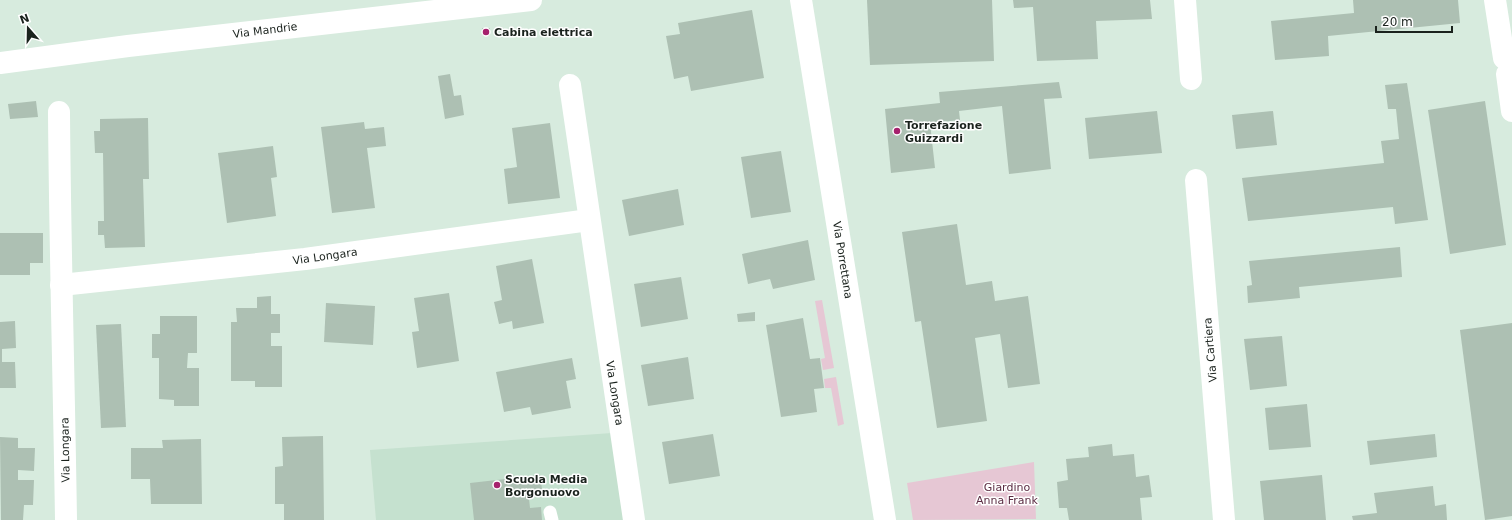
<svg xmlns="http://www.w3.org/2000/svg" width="1512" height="520" font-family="'DejaVu Sans',sans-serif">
<rect width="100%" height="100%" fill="#d7ebde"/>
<!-- built -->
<path fill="#c5e1cf" d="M612 433 626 520H376L370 450Z"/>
<!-- green -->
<g fill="#e6c7d4">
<path d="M822 300 834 368 823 370 821 359 825 358 815 301Z"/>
<path d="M836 377 844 424 838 426 831 388H825L824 379Z"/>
<path d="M1034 462 1036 519 913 520 907 483Z"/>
</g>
<!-- building -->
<g fill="#adc0b3">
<path d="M867 0H992L994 61 870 65Z"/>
<path d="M1013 0H1150L1152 19 1096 21 1098 59 1037 61 1033 7 1014 8Z"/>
<path d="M1353 0H1458L1460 23 1328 36 1329 56 1275 60 1271 21 1354 13Z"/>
<path d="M752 10 764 78 691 91 688 76 674 79 666 36 680 34 678 23Z"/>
<rect x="482" y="28" width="8" height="7"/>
<path d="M450 74 454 96 461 95 464 115 445 119 438 76Z"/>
<path d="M1059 82 1062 98 1044 99 1051 169 1009 174 1002 106 959 111 960 120 930 123 935 168 891 173 885 109 940 103 939 92Z"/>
<path d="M1407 83 1428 220 1395 224 1393 207 1248 221 1242 178 1384 163 1381 141 1399 139 1396 109H1388L1385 85Z"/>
<path d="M36 101 38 117 10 119 8 104Z"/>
<path d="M1485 101 1506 245 1450 254 1428 110Z"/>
<path d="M1157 111 1162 153 1089 159 1085 118Z"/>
<path d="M1273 111 1277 145 1236 149 1232 115Z"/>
<path d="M148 118 149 179H143L145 247 105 248 104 235H98V221H104L103 153H95L94 131H100V119Z"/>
<path d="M364 122 365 129 384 127 386 146 367 148 375 208 332 213 321 127Z"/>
<path d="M550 123 560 198 508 204 504 169 517 167 512 128Z"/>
<path d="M273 146 277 177 271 178 276 216 227 223 218 153Z"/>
<path d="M781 151 791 212 751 218 741 157Z"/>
<path d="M678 189 684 225 629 236 622 200Z"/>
<path d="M957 224 966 285 992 281 995 301 1028 296 1040 384 1008 388 1000 334 975 338 987 421 937 428 921 321 915 322 902 232Z"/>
<path d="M0 233H43V263H30V275H0Z"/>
<path d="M808 240 815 280 773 289 770 279 748 284 742 254Z"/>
<path d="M1400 247 1402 277 1299 287 1300 298 1248 303 1247 286 1252 285 1249 261Z"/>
<path d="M532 259 544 323 513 329 512 321 499 324 494 302 502 300 496 266Z"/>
<path d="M681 277 688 319 641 327 634 284Z"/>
<path d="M449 293 459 361 417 368 412 332 419 331 414 298Z"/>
<path d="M271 296V314H280V333H271V346H282V387H255V381H231V322H237L236 308H257V297Z"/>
<path d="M326 303 375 306 373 345 324 342Z"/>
<path d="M755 312V321L738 322 737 314Z"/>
<path d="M160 316H197V353H188L187 368H199V406H174V400L159 399V358H152V334H160Z"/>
<path d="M803 318 810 359 820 358 824 388 814 389 817 412 781 417 766 325Z"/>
<path d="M15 321 16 348 2 349V362H15L16 388H0V322Z"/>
<path d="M1512 323V516L1485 520 1460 330Z"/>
<path d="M121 324 126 427 101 428 96 325Z"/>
<path d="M1282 336 1287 386 1250 390 1244 339Z"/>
<path d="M688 357 694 399 648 406 641 365Z"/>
<path d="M572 358 576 379 566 381 571 408 532 415 530 407 504 412 496 372Z"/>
<path d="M1307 404 1311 447 1269 450 1265 408Z"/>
<path d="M713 434 720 476 669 484 662 442Z"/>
<path d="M1435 434 1437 457 1370 465 1367 441Z"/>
<path d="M323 436 324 520H284V504H275V467L283 466 282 437Z"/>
<path d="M0 437 18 438V448H35L34 471 18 470V480H34L33 505H24L23 520H1Z"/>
<path d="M201 439 202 504H151L150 479H131V448H163L162 440Z"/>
<path d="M1112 444 1113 456 1134 454 1136 477 1149 475 1152 497 1140 498 1142 520H1069L1067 508H1059L1057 482 1068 480 1066 459 1089 457 1088 447Z"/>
<path d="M540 475 542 489 528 490 530 508 541 507 542 520H474L470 483Z"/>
<path d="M1322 475 1326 520H1264L1260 481Z"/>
<path d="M1433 486 1435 506 1446 504 1447 520H1353L1352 516 1377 513 1374 493Z"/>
</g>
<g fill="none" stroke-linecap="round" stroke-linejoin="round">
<!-- lane -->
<path stroke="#fff" stroke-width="13" d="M550 512 552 520"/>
<!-- street -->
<g stroke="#fff" stroke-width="22">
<path d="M1185 0 1191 79"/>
<path d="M1495 0 1504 58"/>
<path d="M0 63 128 46 531 0"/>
<path d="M1507 74 1512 111"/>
<path d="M570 85 634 520"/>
<path d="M59 112C60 248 64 384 66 520"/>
<path d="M1196 180 1224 520"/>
<path d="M61 285 305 259 589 220"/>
</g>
<!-- secondary -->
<path stroke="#fff" stroke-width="22" d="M801 0 885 520"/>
</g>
<!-- markers -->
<g fill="#a6216d" stroke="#fff" stroke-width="1.5">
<circle cx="486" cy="32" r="4"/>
<circle cx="897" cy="131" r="4"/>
<circle cx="497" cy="485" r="4"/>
</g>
<g text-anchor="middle" stroke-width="3" stroke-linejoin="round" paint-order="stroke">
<!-- street labels -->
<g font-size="11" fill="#1a221d" stroke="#fff">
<text transform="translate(265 30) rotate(-7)" y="4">Via Mandrie</text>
<text transform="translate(325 256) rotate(-8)" y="4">Via Longara</text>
<text transform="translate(843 260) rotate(81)" y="4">Via Porrettana</text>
<text transform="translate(1210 350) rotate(-95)" y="4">Via Cartiera</text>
<text transform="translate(615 393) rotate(81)" y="4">Via Longara</text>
<text transform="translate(65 450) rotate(-91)" y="4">Via Longara</text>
</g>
<!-- poi labels -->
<g font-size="11" font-weight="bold" fill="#1a221d" stroke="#fff" text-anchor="start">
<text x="494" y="36">Cabina elettrica</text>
<text x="905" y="129">Torrefazione<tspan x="905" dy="13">Guizzardi</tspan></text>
<text x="505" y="483">Scuola Media<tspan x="505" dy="13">Borgonuovo</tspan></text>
</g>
<!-- park labels -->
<g font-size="11" fill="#5b2d43" stroke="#fff">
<text x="1007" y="491">Giardino<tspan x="1007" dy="13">Anna Frank</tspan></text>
</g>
</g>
<!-- north arrow -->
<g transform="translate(28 28) rotate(340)" stroke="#ffffff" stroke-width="3" paint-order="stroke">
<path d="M0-3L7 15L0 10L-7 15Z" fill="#1a221d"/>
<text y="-6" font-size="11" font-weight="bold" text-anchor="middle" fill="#1a221d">N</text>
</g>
<!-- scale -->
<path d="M1376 26v6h76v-6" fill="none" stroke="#1a221d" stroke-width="2"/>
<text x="1382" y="26" font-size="12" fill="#1a221d" stroke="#ffffff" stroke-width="3" paint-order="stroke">20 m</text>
</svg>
